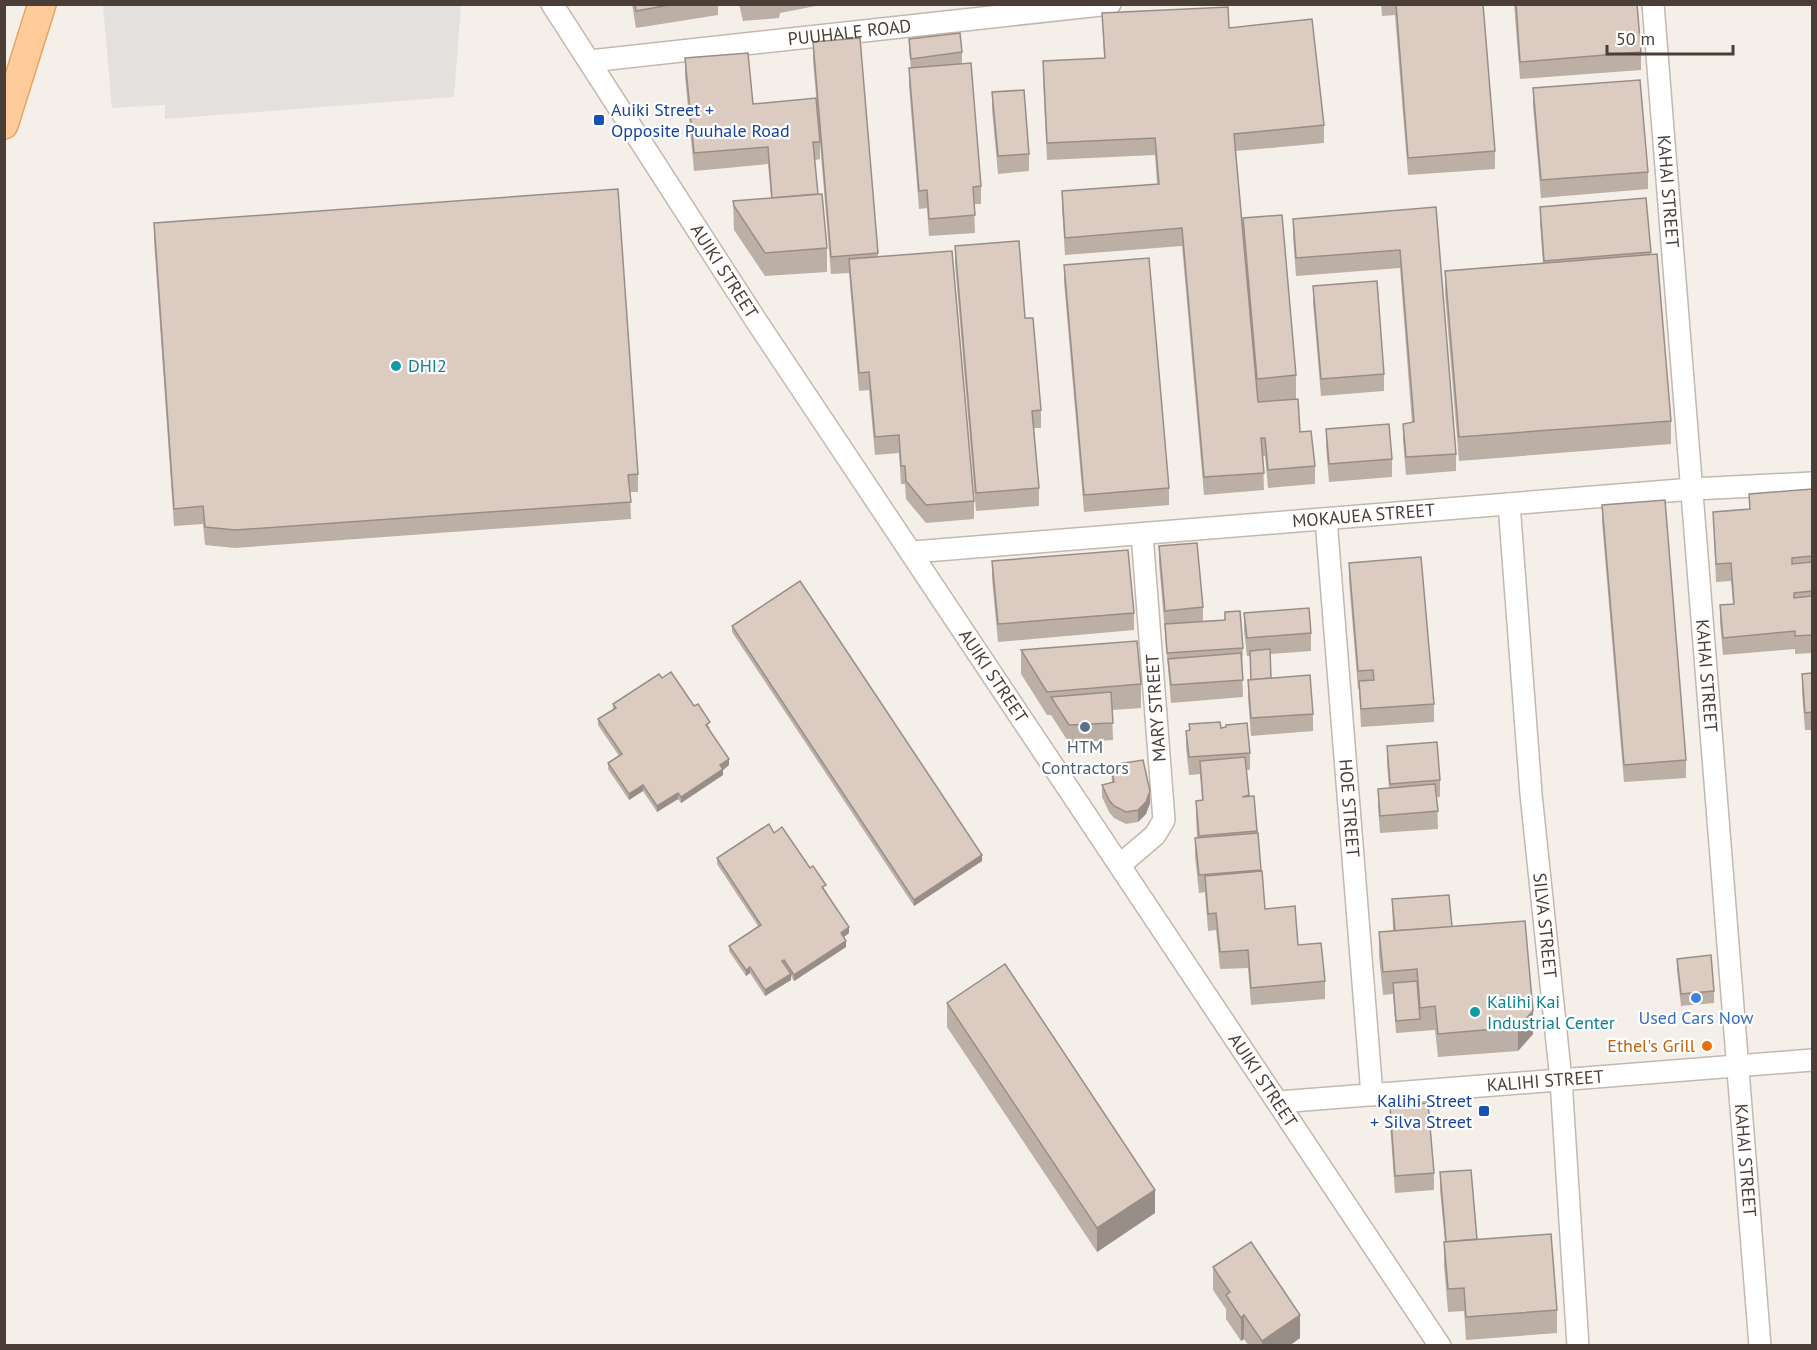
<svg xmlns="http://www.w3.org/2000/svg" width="1817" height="1350" font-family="'PT Sans',sans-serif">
<rect width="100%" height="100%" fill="#f5efea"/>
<!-- parking -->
<path fill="#e4e0de" d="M103 5H461L454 97 165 119V105L112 108Z"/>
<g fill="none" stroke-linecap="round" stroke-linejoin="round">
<defs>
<g id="minor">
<path id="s1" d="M552 4 755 319 1440 1346"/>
<path id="s2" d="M1653 4 1760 1346"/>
<path id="s3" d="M590 61 1110 4"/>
<path id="s4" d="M1509 504 1531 794 1561 1080 1578 1346"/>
<path id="s5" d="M1326 519 1372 1095"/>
<path id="s6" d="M913 552 1693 489 1812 483"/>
<path d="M1121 864 1155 835 1164 820 1142 534"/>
<path id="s7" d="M1279 1102 1812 1060"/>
</g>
<path id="major" d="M4 125 42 4"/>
</defs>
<!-- minor casing -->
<use href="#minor" stroke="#c5b7ae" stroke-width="24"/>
<!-- major casing -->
<use href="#major" stroke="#eaa363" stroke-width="30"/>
<!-- minor -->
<use href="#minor" stroke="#fff" stroke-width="21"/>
<!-- major -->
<use href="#major" stroke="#ffcb99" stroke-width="27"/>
</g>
<!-- wall -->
<g fill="#bcafa6">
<path d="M632 4H718V15L636 28Z"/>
<path d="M739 4H826L780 13 779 18 743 21Z"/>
<path d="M1381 4H1483L1495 151V169L1408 175 1395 15 1382 16Z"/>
<path d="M1514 4H1637L1641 52V70L1520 79Z"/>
<path d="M1102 13 1229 28 1324 125V143L1236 151 1243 232V218L1296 375V399L1258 402 1300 432 1315 466V484L1268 488 1265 456H1263L1264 490 1204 495 1182 246 1065 255 1062 208V191L1157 184 1155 155 1047 160 1043 78V61L1104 58Z"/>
<path d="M909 39 962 52V64L981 186V204H974L975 233 929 236 927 208 919 209 909 86V68H911L909 51Z"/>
<path d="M813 42 878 253V257L974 501V519L926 523 906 499 905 484H901L899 453 875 455 869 390 859 391 849 273 831 274 813 60Z"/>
<path d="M685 58 753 104 820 142V159L815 160 818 194 827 248V272L765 276 734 230 733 201 771 198 768 164 694 171 685 76Z"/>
<path d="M1533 88 1648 172V189L1541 198 1533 106Z"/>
<path d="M992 92 1029 154V171L998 174 992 110Z"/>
<path d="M1646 198 1651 255 1671 421V444L1459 461 1445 294V271L1543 263 1540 224V207Z"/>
<path d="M1436 207 1456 454V471L1406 475 1403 441V424L1412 423 1400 268 1296 276 1293 237V219Z"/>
<path d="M154 223 638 474V492H630L631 519 235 548 205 545 203 524 174 526 154 240Z"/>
<path d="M955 246 1025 318 1041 410V428H1034L1039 488V506L976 511 955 264Z"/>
<path d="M1064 265 1169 488V505L1084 512 1064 282Z"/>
<path d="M1313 286 1384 374V391L1321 396 1313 303Z"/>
<path d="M1326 429 1392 459V477L1329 482 1326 447Z"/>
<path d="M1812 489V653L1795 654V649L1723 655 1720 623V605L1733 604 1731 581 1716 582 1713 512 1749 509V494Z"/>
<path d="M1602 505 1686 760V778L1624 782 1602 522Z"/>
<path d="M1159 546 1203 607V622L1243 648 1242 666 1243 697 1171 703 1159 563Z"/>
<path d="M992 561 1134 613V630L998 642 992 579Z"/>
<path d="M1349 563 1434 704V722L1361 727 1359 689H1358L1349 581Z"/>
<path d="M1244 613 1311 633V651L1270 654 1271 678 1313 714V731L1251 736 1248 698V680H1251L1250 656H1247L1244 631Z"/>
<path d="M732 626 982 861 914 906 732 632Z"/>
<path d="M1021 650 1141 684V708L1112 710 1113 740 1069 743 1051 715H1047L1021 674Z"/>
<path d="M1812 673V730H1805L1802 692V674Z"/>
<path d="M662 678 694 706 710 728 709 729 729 765 723 770V775L681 803 678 799 657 812 643 791 629 800 608 769V763L619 756 598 725V719L613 710V704Z"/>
<path d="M1189 724 1221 728 1250 753V770H1246L1249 796H1254L1265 909 1298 945 1325 981V999L1251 1005 1248 968 1220 969 1216 930 1208 931 1205 892 1199 893 1195 856V838H1197L1196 818V801L1202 800 1200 774 1189 775 1186 748V731L1189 730Z"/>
<path d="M1387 746 1440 780V797H1437L1438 829 1380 833 1378 807V789L1389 788 1387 764Z"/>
<path d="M1111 765 1150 803 1146 814 1138 822 1126 824 1114 818 1109 812 1102 797V785L1112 783Z"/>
<path d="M774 833 810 868 826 891 849 933 844 937 846 947 794 981 791 976V980L765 996 750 973 746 976 729 951V946L758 926 717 864V858Z"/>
<path d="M1392 899 1452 927 1533 1034 1518 1051 1438 1057 1435 1030 1396 1033 1393 994 1383 995 1379 956V932L1393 931Z"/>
<path d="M1677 959 1714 991V1003L1681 1006 1677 970Z"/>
<path d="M947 1003 1155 1213 1097 1252 947 1027Z"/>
<path d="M1390 1106 1434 1173V1190L1395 1193 1390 1124Z"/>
<path d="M1440 1172 1477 1239 1557 1310V1333L1466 1340 1464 1311 1448 1312 1444 1265V1242H1445L1440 1190Z"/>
<path d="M1213 1267 1300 1338 1289 1346H1249L1244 1339 1241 1341 1226 1319V1309L1213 1290Z"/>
</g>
<!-- shaded-wall -->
<g fill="#998e87">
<path d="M729 759V765L723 770V775L681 803V797L720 765Z"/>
<path d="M643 785V791L629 800V794Z"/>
<path d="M1150 791V803L1146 814 1138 822V810Z"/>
<path d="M678 793V799L657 812V806Z"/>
<path d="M982 855V861L914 906V900Z"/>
<path d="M849 927V933L841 939V933Z"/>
<path d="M846 941V947L794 981V975Z"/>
<path d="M750 967V973L746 976V970Z"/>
<path d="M791 974V980L765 996V990Z"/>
<path d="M1533 1011V1034L1518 1051V1027Z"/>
<path d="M1155 1190V1213L1097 1252V1228Z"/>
<path d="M1244 1315V1339L1241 1341V1318Z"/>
<path d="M1300 1315V1338L1289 1346H1262V1341Z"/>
</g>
<!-- building -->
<g fill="#dbcbc1" stroke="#998e87" stroke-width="1.5">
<path d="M635 4H675L636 11Z"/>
<path d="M1396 4H1483L1495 151 1408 158Z"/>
<path d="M1516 4H1637L1641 52 1520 62Z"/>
<path d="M1228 7 1229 28 1312 19 1324 125 1234 134 1258 402 1298 399 1300 432 1311 431 1315 466 1268 470 1265 438H1261L1264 473 1204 477 1182 228 1065 238 1062 191 1159 184 1155 138 1047 143 1043 61 1105 58 1102 13Z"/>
<path d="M960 33 962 52 911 59 909 39Z"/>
<path d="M860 38 878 253 831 257 813 42Z"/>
<path d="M748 53 753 104 816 98 820 142H813L818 194 772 198 768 147 694 153 685 58Z"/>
<path d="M971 63 981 186 973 187 975 215 929 219 927 190 919 191 909 68Z"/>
<path d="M1640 80 1648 172 1541 180 1533 88Z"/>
<path d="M1024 90 1029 154 998 156 992 92Z"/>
<path d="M618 189 638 474 628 475 631 502 235 530 205 527 203 506 174 509 154 223Z"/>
<path d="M822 194 827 248 765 253 734 206 733 201Z"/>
<path d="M1646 198 1651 252 1544 261 1540 207Z"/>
<path d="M1436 207 1456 454 1406 457 1403 424 1414 422 1400 250 1296 258 1293 219Z"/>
<path d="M1282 215 1296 375 1257 379 1243 218Z"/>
<path d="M1019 241 1025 318H1033L1041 410 1032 411 1039 488 976 493 955 246Z"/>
<path d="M952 251 974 501 926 505 906 481 905 466H901L899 435 875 437 869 372 859 373 849 259Z"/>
<path d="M1657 254 1671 421 1459 437 1445 271Z"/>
<path d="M1149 258 1169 488 1084 495 1064 265Z"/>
<path d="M1377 281 1384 374 1321 379 1313 286Z"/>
<path d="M1389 424 1392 459 1329 464 1326 429Z"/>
<path d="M1812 489V556L1792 558V564L1812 562V591L1794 593V598L1812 596V635L1795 636V631L1723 638 1720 605 1734 604 1731 563 1716 564 1713 512 1750 509 1749 494Z"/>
<path d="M1665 500 1686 760 1624 765 1602 505Z"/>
<path d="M1197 543 1203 607 1165 611 1159 546Z"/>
<path d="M1128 550 1134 613 998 624 992 561Z"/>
<path d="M1421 557 1434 704 1361 709 1359 681 1374 680 1373 670 1358 671 1349 563Z"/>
<path d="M800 581 982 855 914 900 732 626Z"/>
<path d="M1309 608 1311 633 1247 638 1244 613Z"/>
<path d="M1240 611 1243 648 1167 653 1165 624 1225 620V612Z"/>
<path d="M1137 641 1141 684 1047 692 1021 650Z"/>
<path d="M1270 649 1271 678 1251 680 1250 651Z"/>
<path d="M1241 653 1243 680 1171 685 1168 659Z"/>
<path d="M671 672 694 706 698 704 710 722 706 725 729 759 720 765 723 769 681 797 678 793 657 806 643 785 629 794 608 763 622 754 598 719 616 708 613 704 659 674 662 678Z"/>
<path d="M1812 673V712L1805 713 1802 674Z"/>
<path d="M1310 675 1313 714 1251 718 1248 680Z"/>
<path d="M1111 692 1113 723 1069 725 1051 697Z"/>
<path d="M1220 722 1221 728 1226 727V725L1247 723 1250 753 1189 757 1186 731 1190 730 1189 724Z"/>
<path d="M1437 742 1440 780 1390 784 1387 746Z"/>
<path d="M1245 757 1249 795 1242 797 1254 796 1257 831 1199 836 1196 801 1203 800 1200 761Z"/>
<path d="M1143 760 1150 791 1146 802 1138 810 1126 812 1114 806 1109 800 1102 785 1114 782 1111 765Z"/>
<path d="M1435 784 1438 811 1380 816 1378 789Z"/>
<path d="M769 824 774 833 782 827 810 868 813 866 826 885 822 887 849 927 841 933 846 941 794 975 784 960 782 961 791 974 765 990 750 967 746 970 729 946 761 925 717 858Z"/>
<path d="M1258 833 1261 870 1199 875 1195 838Z"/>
<path d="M1262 871 1265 909 1295 906 1298 945 1321 943 1325 981 1251 988 1248 950 1220 952 1216 913 1208 914 1205 876Z"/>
<path d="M1449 895 1452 927 1395 931 1392 899Z"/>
<path d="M1525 921 1533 1011 1518 1027 1438 1034 1435 1006 1420 1008 1417 969 1383 972 1379 932Z"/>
<path d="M1711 955 1714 991 1681 994 1677 959Z"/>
<path d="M1005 964 1155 1190 1097 1228 947 1003Z"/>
<path d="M1417 981 1420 1019 1396 1021 1393 983Z"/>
<path d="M1428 1103 1434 1173 1395 1176 1390 1106Z"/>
<path d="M1471 1170 1477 1239 1446 1242 1440 1172Z"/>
<path d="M1551 1234 1557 1310 1466 1317 1464 1288 1448 1289 1444 1242Z"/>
<path d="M1251 1242 1300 1315 1262 1341 1244 1315 1241 1318 1226 1295 1230 1292 1213 1267Z"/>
</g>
<!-- markers -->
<g fill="#1a4fb4" stroke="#fff" stroke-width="2">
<rect x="593" y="114" width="12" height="12" rx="3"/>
<rect x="1478" y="1105" width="12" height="12" rx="3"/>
</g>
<g fill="#0f9aa8" stroke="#fff" stroke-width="2">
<circle cx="396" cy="366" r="6"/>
<circle cx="1475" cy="1012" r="6"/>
</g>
<circle fill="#5c6f8a" stroke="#fff" stroke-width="2" cx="1085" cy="727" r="6"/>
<circle fill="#3f7fe0" stroke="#fff" stroke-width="2" cx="1696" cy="998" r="6"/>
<circle fill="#e8710a" stroke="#fff" stroke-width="2" cx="1707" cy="1046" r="6"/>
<g text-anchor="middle" stroke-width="4.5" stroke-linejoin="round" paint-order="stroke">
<!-- street labels -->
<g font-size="18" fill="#4a3e37" stroke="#fff">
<text dy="6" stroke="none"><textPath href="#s3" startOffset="261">PUUHALE ROAD</textPath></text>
<text dy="6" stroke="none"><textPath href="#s2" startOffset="188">KAHAI STREET</textPath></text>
<text dy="6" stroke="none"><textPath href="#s1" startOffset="318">AUIKI STREET</textPath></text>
<text dy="6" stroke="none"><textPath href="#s6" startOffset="452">MOKAUEA STREET</textPath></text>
<text dy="6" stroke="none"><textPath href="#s2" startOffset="674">KAHAI STREET</textPath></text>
<text dy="6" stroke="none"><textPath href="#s1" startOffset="804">AUIKI STREET</textPath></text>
<text transform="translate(1156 708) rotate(-94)" y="6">MARY STREET</text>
<text dy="6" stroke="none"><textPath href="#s5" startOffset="290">HOE STREET</textPath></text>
<text dy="6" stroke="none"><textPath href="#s4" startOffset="423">SILVA STREET</textPath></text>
<text dy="6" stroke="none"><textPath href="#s1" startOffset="1290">AUIKI STREET</textPath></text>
<text dy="6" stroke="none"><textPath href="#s7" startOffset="267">KALIHI STREET</textPath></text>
<text dy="6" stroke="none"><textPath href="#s2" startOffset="1160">KAHAI STREET</textPath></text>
</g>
<!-- transit labels -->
<g font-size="18" fill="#164399" stroke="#fff" text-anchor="start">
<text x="611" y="116">Auiki Street +<tspan x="611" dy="21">Opposite Puuhale Road</tspan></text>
<text x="1472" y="1107" text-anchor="end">Kalihi Street<tspan x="1472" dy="21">+ Silva Street</tspan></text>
</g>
<!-- culture labels -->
<g font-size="18" fill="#0d838f" stroke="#fff" text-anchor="start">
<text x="408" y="372">DHI2</text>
<text x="1487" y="1008">Kalihi Kai<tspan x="1487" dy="21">Industrial Center</tspan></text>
</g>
<!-- service labels -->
<g font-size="18" fill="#4e5e75" stroke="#fff">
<text x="1085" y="753">HTM<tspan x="1085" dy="21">Contractors</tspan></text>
</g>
<!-- shop labels -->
<g font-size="18" fill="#366cbe" stroke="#fff">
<text x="1696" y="1024">Used Cars Now</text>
</g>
<!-- food labels -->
<g font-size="18" fill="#c56008" stroke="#fff" text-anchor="end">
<text x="1695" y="1052">Ethel's Grill</text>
</g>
</g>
<!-- border -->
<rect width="1817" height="1350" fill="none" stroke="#4a3e37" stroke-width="12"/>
<!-- scale -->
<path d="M1607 45v9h126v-9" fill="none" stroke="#4a3e37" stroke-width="3"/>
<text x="1616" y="45" font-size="18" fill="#4a3e37" stroke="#ffffff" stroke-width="4.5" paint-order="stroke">50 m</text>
</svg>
